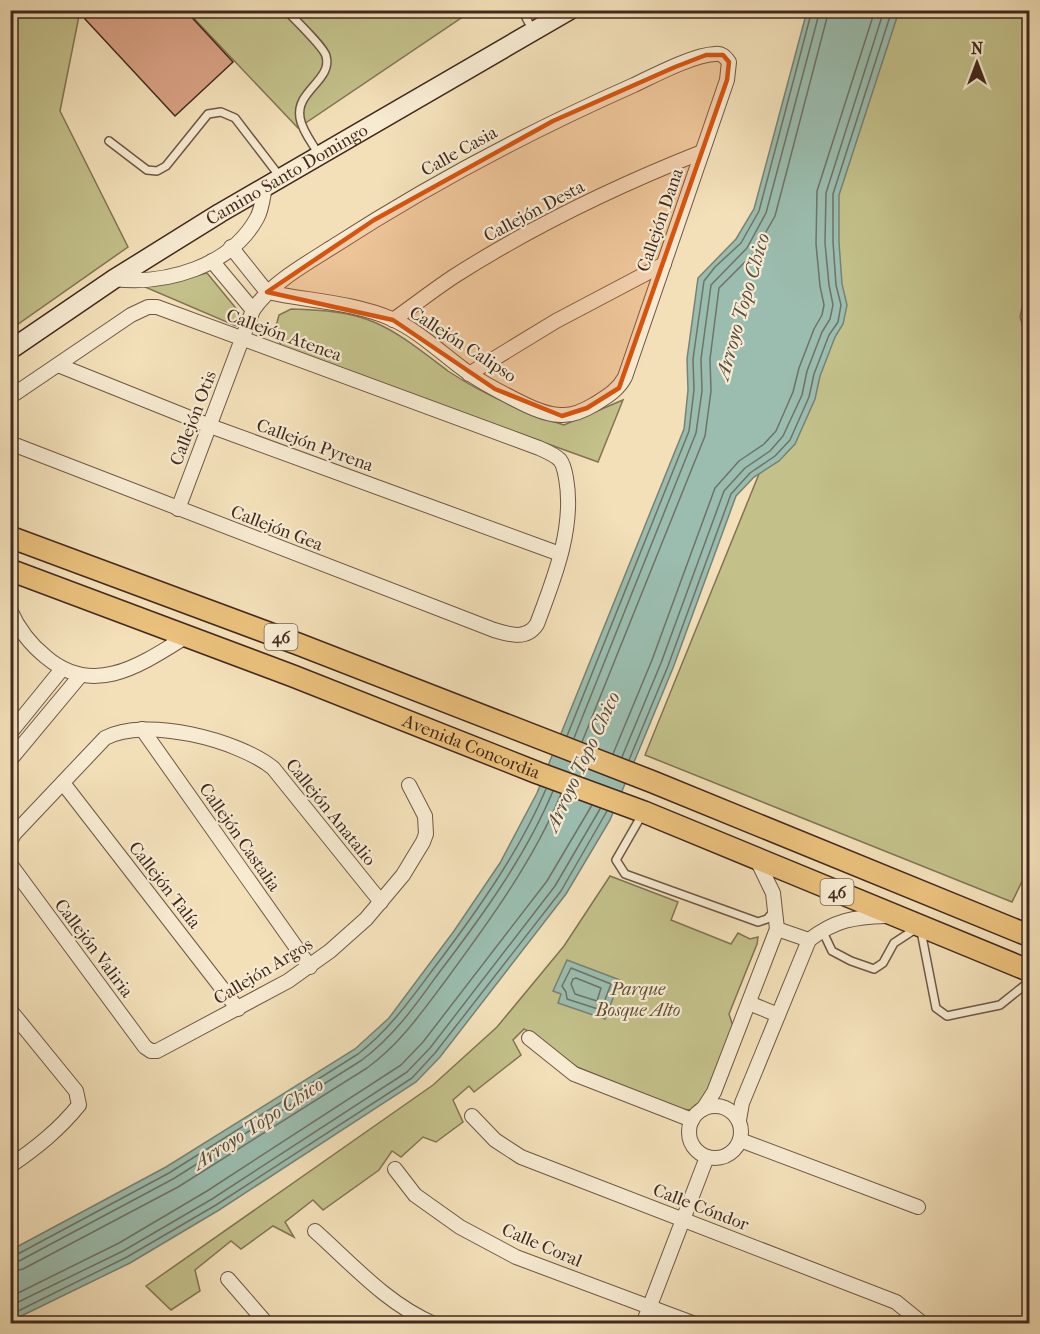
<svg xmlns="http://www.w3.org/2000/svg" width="1040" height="1334" font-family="'IM FELL French Canon',serif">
<rect width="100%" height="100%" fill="#f3e0b9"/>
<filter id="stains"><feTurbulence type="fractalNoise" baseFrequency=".00333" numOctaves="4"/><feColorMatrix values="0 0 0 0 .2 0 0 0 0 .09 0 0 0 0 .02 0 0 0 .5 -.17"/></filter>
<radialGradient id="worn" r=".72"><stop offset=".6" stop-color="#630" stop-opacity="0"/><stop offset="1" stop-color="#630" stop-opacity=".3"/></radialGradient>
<!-- green -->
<g fill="#c3c08a" stroke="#827454" stroke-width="1.5">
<path d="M11 10 80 11 60 111 128 247 11 329Z"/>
<path d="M459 10 464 16 298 128 187 11Z"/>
<path d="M892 11H1029L1030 272 1020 317 1030 348V865L1012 902 645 755 791 395 775 352Z"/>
<path d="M207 273 239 312 236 326 145 287Z"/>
<path d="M291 309C320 310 350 311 376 323 403 335 425 354 448 371 484 395 523 412 564 425L623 400 598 462 281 348 276 326 279 315Z"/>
<path d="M610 876 678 902 671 920 731 944 738 933 750 939 758 937 757 944 729 1014 733 1026 706 1095 699 1106 691 1110 680 1109 577 1067 542 1044 534 1034 524 1029 513 1040 521 1055 474 1092 469 1086 453 1100 463 1122 436 1142 423 1137 401 1157 392 1151 379 1170 323 1210 313 1200 285 1222 294 1237 273 1226 241 1249 231 1241 195 1270 200 1291 171 1310 146 1286 433 1085 497 1027 564 946Z"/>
</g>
<!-- water -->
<g fill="#9bbdaf" stroke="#778275" stroke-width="1.5">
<path d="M807 11H899L839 195V242L842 284 847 305 843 324 835 337 820 376 815 399 795 444 779 461 754 477 736 496 673 668 610 820 566 894 440 1057 416 1082 219 1210 130 1263 11 1321V1250L166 1167 355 1049 389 1018 454 931 500 863 537 793 684 429 688 390 687 359 698 278 736 239 754 209Z"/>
<path d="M567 960 620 980 605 1019 558 1003 561 994 553 991Z"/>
</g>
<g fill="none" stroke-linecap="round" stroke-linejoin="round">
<!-- shore -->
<g stroke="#6e7366" stroke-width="1.5">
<path d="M567 736 689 431 694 390 693 359 704 281 715 267 741 243 759 211 812 10"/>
<path d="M574 738 696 433 702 391 701 359 711 285 747 248 766 213 820 10"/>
<path d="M582 742 705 436 711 391 710 359 719 288 754 253 775 216 829 10"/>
<path d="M613 754 652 660 715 488 739 461 764 444 776 431 793 392 799 368 814 329 822 315 824 305 820 286 816 244 817 191 875 10"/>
<path d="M622 757 661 663 724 491 745 468 770 451 783 436 802 395 807 371 822 332 830 319 833 305 829 285 825 243 826 193 884 10"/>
<path d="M629 760 668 666 731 494 750 473 775 456 790 440 809 397 814 374 829 335 838 322 841 305 836 285 833 242V194L892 10"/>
<path d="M571 968 611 984 601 1010 567 999 566 992 562 986Z"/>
<path d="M576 978 601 988 597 1001 575 994 571 984 573 979Z"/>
<path d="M10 1255H16L169 1173 358 1054C389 1030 411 999 434 968 475 914 520 851 546 789"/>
<path d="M10 1263 19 1261 173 1179 362 1060C394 1036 415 1006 438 974 480 919 526 856 553 791"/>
<path d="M10 1272 23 1269 178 1187 367 1068C400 1044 422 1012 446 980 488 923 534 860 561 794"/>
<path d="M10 1297 119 1243 207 1191 401 1065 423 1042 547 881 592 805"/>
<path d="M10 1306 123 1251 212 1199 407 1072 430 1048 555 886 600 809"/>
<path d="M10 1315 127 1257 216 1205 412 1078 435 1053 561 891 607 811"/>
</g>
</g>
<!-- building -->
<path fill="#d8a184" stroke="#42291d" stroke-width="1.5" d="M94 10H185L233 62 175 116 85 19Z"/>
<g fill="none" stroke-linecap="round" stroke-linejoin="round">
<defs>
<g id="lane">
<path d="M286 10C294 19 324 47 326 56 333 80 295 91 300 118 302 131 313 144 319 155"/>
<path d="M522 10 532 29"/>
<path d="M109 141 147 170 157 171 166 166 208 114 221 112 235 118 281 178"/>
<path d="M643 813 616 860 625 874 758 922 767 919 774 911"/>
<path d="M822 930 832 951 851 961 874 969 883 963 894 943 920 926 936 1008 947 1016 1000 1005 1030 981"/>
</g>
<g id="street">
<path d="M212 261 253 310"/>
<path d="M114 279C166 285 230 267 257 218 262 209 263 197 265 186"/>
<path d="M393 320C413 306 432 291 453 277 531 227 616 186 702 152"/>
<path d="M58 365 210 426 560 554"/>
<path d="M469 374 556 321 664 264"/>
<path d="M10 397 131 315 148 307H157L539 448C546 451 555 455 560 460 563 464 565 472 566 478 575 527 554 579 537 624 527 640 510 635 494 630L10 443"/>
<path d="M178 509 253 310C272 282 306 264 334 246 430 184 530 131 634 85 655 75 693 55 715 54 722 53 725 57 729 62L727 80 625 377C618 390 608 396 595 404 585 410 573 416 561 415 548 415 534 409 522 403 504 394 486 385 470 374 444 356 421 332 392 319 353 302 308 301 267 292L231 247"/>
<path d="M10 610C18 628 31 645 46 657 94 698 142 664 187 636"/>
<path d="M142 729 310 967"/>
<path d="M10 733 62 669"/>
<path d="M10 760 80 676"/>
<path d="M63 783 238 1009"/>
<path d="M10 842 14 834 105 738C146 716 238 740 273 768L381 902"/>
<path d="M10 864 145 1047 151 1051H157L288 981 330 951 366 919 403 875 423 842 426 834 425 816 409 785"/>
<path d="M777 929 809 940"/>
<path d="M749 1003 778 1015"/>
<path d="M10 1010 76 1091 79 1105C59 1130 36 1148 10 1166"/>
<path d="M529 1038 574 1074 692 1120"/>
<circle cx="715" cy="1132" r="26"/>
<path d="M703 1109 714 1092 777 929 773 893 756 858"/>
<path d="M472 1116 495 1140 521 1157 896 1302 923 1324"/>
<path d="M739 1120 742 1103 809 940C835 920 854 917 886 916"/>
<path d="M740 1140 918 1207"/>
<path d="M395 1169 415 1195 460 1227 516 1257 695 1324"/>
<path d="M315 1231C352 1264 387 1304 434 1324"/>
<path d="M228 1279 267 1324"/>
<path d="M643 1324 707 1157"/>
</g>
<g id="secondary">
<path id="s1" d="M10 350 114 279 220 213 570 10"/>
</g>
<g id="primary">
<path d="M10 537 298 644 653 782 1030 936"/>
<path id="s2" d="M10 570 293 676 538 773 644 812 1030 971"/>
</g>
</defs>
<!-- lane casing -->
<use href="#lane" stroke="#6e5744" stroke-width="10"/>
<!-- street casing -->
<use href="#street" stroke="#6e5744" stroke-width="16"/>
<!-- secondary casing -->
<use href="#secondary" stroke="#42291d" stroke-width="21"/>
<!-- primary casing -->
<use href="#primary" stroke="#42291d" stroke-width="24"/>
<!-- lane -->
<use href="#lane" stroke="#f7ebd2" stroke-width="7"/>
<!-- street -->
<use href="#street" stroke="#f7ebd2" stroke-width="14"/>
<!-- secondary -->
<use href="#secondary" stroke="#f7ebd2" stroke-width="18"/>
<!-- primary -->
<use href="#primary" stroke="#eac07c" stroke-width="21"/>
</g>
<!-- marked area -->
<path fill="#d7540e" fill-opacity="0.2" stroke="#d7540e" stroke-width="4.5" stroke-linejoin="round" d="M706 55H723L729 62 727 80 619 388 587 408 562 416 495 389 393 320 267 292 374 220 553 121 675 67Z"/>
<g text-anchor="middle" stroke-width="4.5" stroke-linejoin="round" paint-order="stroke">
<!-- shield labels -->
<g fill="#f7ebd2" stroke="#786353" stroke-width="1.5">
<rect x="264.5" y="624" width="33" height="26" rx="4.5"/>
<rect x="820.5" y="879" width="33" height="26" rx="4.5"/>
</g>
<g font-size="16" font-weight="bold" fill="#42291d">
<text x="281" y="643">46</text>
<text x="837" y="898">46</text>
</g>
<!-- street labels -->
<g font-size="18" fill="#42291d" stroke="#f7ebd2">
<text transform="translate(459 151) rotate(-29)" y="6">Calle Casia</text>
<text dy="6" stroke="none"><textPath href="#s1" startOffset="328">Camino Santo Domingo</textPath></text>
<text transform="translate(534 211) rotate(-28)" y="6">Callejón Desta</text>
<text transform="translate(660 220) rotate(-71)" y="6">Callejón Dana</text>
<text transform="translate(284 335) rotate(20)" y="6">Callejón Atenea</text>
<text transform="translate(463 344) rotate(33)" y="6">Callejón Calipso</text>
<text transform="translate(193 418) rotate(-69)" y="6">Callejón Otis</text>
<text transform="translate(315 445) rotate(20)" y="6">Callejón Pyrena</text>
<text transform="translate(277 528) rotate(21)" y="6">Callejón Gea</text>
<text dy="6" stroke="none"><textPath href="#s2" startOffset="494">Avenida Concordia</textPath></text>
<text transform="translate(331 812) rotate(51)" y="6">Callejón Anatalio</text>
<text transform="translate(240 837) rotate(55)" y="6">Callejón Castalia</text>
<text transform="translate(165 885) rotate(52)" y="6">Callejón Talía</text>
<text transform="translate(94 948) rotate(53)" y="6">Callejón Valiria</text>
<text transform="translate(263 971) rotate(-31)" y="6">Callejón Argos</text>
<text transform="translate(701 1207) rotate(21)" y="6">Calle Cóndor</text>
<text transform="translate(542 1245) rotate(23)" y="6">Calle Coral</text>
</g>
<!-- park labels -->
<g font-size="18" font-style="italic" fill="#624f38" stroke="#f7ebd2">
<text x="638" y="995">Parque<tspan x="638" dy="21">Bosque Alto</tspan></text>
</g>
<!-- water labels -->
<g font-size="20" font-style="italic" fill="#584e42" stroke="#f7ebd2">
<text transform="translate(742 306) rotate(-74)" y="7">Arroyo Topo Chico</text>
<text transform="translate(582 761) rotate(-65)" y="7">Arroyo Topo Chico</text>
<text transform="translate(258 1123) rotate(-33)" y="7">Arroyo Topo Chico</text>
</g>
</g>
<!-- margin -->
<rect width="1040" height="1334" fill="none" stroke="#f3e0b9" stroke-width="36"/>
<rect x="12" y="12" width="1016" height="1310" fill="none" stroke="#42291d" stroke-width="3"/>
<rect x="18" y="18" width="1004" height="1298" fill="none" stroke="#42291d" stroke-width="1.5"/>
<!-- north arrow -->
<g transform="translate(977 63)" stroke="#f7ebd2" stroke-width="4.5" paint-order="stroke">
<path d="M0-4.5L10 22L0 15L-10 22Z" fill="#42291d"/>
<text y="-9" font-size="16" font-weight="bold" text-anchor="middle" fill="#42291d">N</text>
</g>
<rect width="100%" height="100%" filter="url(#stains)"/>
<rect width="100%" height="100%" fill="url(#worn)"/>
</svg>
